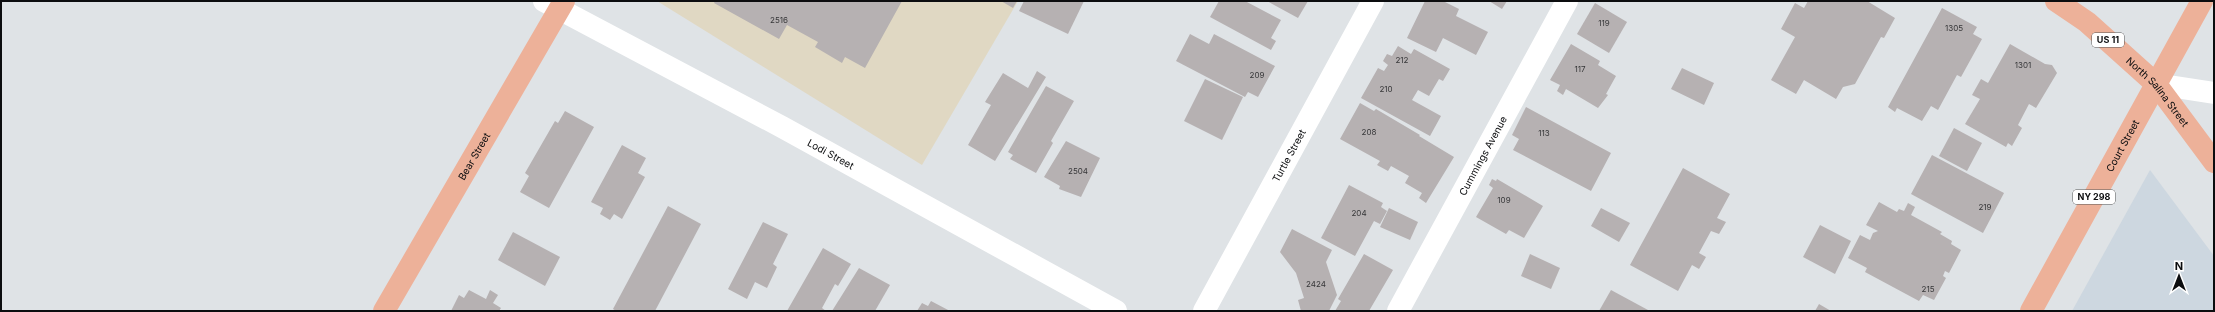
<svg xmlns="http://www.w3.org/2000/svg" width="2215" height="312" font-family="Inter,sans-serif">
<rect width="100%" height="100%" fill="#dfe3e6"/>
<!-- built -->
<path fill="#cdd7e0" d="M2150 170 2214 256V311H2072Z"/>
<!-- industrial -->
<path fill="#e0d8c3" d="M657 1H1018L922 165Z"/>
<!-- building -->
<g fill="#b6b1b2">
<path d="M715 1H902L865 68 845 57 842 63 815 47 818 42 787 25 779 39 714 3Z"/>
<path d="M1001 1H1017L1013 8Z"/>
<path d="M1024 1H1084L1068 34 1019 11Z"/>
<path d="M1219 1H1245L1281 20 1271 38 1276 41 1271 50 1210 17Z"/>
<path d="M1267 1H1308L1298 18Z"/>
<path d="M1425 1H1443L1459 9 1456 16 1488 32 1476 55 1443 38 1436 52 1407 38Z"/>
<path d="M1489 1H1507L1502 9Z"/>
<path d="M1808 1H1867L1895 18 1884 38 1881 37 1855 84 1843 87 1836 99 1804 80 1796 94 1771 80 1795 37 1781 29 1795 3 1804 8Z"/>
<path d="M1595 3 1627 22 1609 53 1577 34Z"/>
<path d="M1942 8 1977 27 1973 34 1982 39 1961 77 1957 75 1938 110 1931 106 1922 121 1897 108 1895 112 1888 107Z"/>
<path d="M1190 34 1209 44 1214 34 1275 66 1258 97 1248 92 1245 97 1176 61Z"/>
<path d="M1571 44 1600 61 1598 65 1616 76 1606 94 1608 95 1598 108 1566 89 1563 95 1557 91 1560 85 1550 80Z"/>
<path d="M2010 44 2045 64 2052 65 2057 73 2036 108 2029 104 2018 125 2022 128 2012 146 2008 143 2006 147 1965 124 1980 99 1972 95 1981 79 1988 83Z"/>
<path d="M1398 46 1411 54 1414 49 1450 69 1443 81 1439 79 1429 96 1418 90 1412 100 1441 116 1430 136 1361 98 1378 68 1384 71 1388 65 1383 61 1387 54 1392 56Z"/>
<path d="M1682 68 1714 83 1704 105 1671 89Z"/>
<path d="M1037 71 1046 77 995 161 968 145 991 105 985 102 1003 73 1028 88Z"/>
<path d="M1205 79 1243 97 1222 140 1184 121Z"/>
<path d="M1046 86 1074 101 1051 141 1053 143 1036 173 1010 159 1013 155 1008 152Z"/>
<path d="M1360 103 1374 111 1376 109 1420 135 1419 136 1454 157 1426 203 1419 198 1422 193 1405 183 1409 176 1391 166 1388 171 1377 165 1380 161 1340 139Z"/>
<path d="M1526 107 1611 153 1591 191 1513 150 1519 139 1512 135Z"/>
<path d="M565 111 594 127 549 208 520 192 529 176 525 173 555 121 558 123Z"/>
<path d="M1954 128 1982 143 1967 171 1939 156Z"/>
<path d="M1066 141 1100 158 1081 197 1059 189 1060 186 1044 177Z"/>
<path d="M622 145 646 158 638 173 645 177 622 219 614 214 610 220 600 214 603 208 591 202Z"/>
<path d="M1932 155 2004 193 1983 233 1911 194Z"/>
<path d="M1683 168 1730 194 1717 218 1726 222 1719 234 1711 231 1699 253 1706 257 1699 269 1692 265 1678 291 1630 265Z"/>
<path d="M1492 179 1496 181 1497 179 1543 206 1524 238 1509 230 1506 234 1476 217 1493 188 1489 185Z"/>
<path d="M1349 185 1383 203 1381 207 1387 211 1380 224 1374 221 1355 256 1321 238Z"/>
<path d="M1879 202 1897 212 1899 209 1904 211 1908 203 1915 207 1911 215 1942 232 1940 234 1952 241 1951 244 1961 250 1949 273 1945 271 1943 276 1946 278 1934 300 1923 295 1919 301 1865 272 1867 268 1848 258 1860 235 1870 240 1873 233 1878 231 1866 225Z"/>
<path d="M668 206 701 224 655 311H616L613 309Z"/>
<path d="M1389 208 1418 222 1410 240 1380 227Z"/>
<path d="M1601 208 1630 223 1619 242 1591 226Z"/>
<path d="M763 222 788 234 773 264 777 267 767 288 755 282 747 299 728 289Z"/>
<path d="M1820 225 1851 241 1835 274 1803 257Z"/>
<path d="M1292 229 1332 250 1326 262 1337 295 1329 311H1301L1298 300 1304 298 1296 273 1280 252Z"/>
<path d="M513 232 560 257 545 286 498 260Z"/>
<path d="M823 248 851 264 838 286 835 284 822 308 826 311H787Z"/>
<path d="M1364 254 1393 270 1369 311H1335L1341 301 1338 299Z"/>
<path d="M1530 254 1560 268 1551 289 1521 276Z"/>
<path d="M859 268 890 285 875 311H832Z"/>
<path d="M469 290 486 299 490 290 498 295 493 303 501 308 499 311H451L459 295 464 298Z"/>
<path d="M1611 290 1648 310V311H1599Z"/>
<path d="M931 301 950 311H917L922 303 928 306Z"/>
<path d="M1819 304 1831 311H1815Z"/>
</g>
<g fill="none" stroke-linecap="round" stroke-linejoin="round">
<!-- minor -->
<g stroke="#fff" stroke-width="22">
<path id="s1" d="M544 1 782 127 1116 311"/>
<path d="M2156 84 2214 93"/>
<path id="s2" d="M1204 311 1373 1"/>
<path id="s3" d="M1398 311 1567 1"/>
</g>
<!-- major -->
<g stroke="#edb199" stroke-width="22">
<path id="s4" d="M2056 1 2087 22 2156 84 2214 162"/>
<path id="s5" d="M384 311 564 1"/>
<path id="s6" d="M2031 311 2202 1"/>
</g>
</g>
<g text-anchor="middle" stroke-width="4" stroke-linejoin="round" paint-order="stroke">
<!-- number labels -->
<g font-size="8" fill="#363638">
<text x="779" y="23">2516</text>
<text x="1604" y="26">119</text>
<text x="1954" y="31">1305</text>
<text x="1402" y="63">212</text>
<text x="2023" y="68">1301</text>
<text x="1580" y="72">117</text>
<text x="1257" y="78">209</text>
<text x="1386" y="92">210</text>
<text x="1369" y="135">208</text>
<text x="1544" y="136">113</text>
<text x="1078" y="174">2504</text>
<text x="1504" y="203">109</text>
<text x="1985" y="210">219</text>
<text x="1359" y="216">204</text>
<text x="1316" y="287">2424</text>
<text x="1928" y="292">215</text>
</g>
<!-- shield labels -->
<g fill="#fff" stroke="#555657" stroke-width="1">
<rect x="2092" y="33" width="32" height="14" rx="3"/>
<rect x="2073" y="190" width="42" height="14" rx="3"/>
</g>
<g font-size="9" font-weight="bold" fill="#0c0d0f">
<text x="2108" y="43">US 11</text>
<text x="2094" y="200">NY 298</text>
</g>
<!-- street labels -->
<g font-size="10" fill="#0c0d0f" stroke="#fff">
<text dy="4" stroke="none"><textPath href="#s4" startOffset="137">North Salina Street</textPath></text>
<text dy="4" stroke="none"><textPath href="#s6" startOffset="189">Court Street</textPath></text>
<text dy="4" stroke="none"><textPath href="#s1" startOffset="325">Lodi Street</textPath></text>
<text dy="4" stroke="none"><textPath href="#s5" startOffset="179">Bear Street</textPath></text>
<text dy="4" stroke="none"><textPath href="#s2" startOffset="177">Turtle Street</textPath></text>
<text dy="4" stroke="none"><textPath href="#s3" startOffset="177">Cummings Avenue</textPath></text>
</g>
</g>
<!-- border -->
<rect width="2215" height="312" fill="none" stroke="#0c0d0f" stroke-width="4"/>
<!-- north arrow -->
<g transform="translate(2179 276)" stroke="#ffffff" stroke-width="3" paint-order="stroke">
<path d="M0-3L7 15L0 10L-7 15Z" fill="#0c0d0f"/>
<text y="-6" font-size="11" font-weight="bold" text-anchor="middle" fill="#0c0d0f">N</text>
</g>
</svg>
